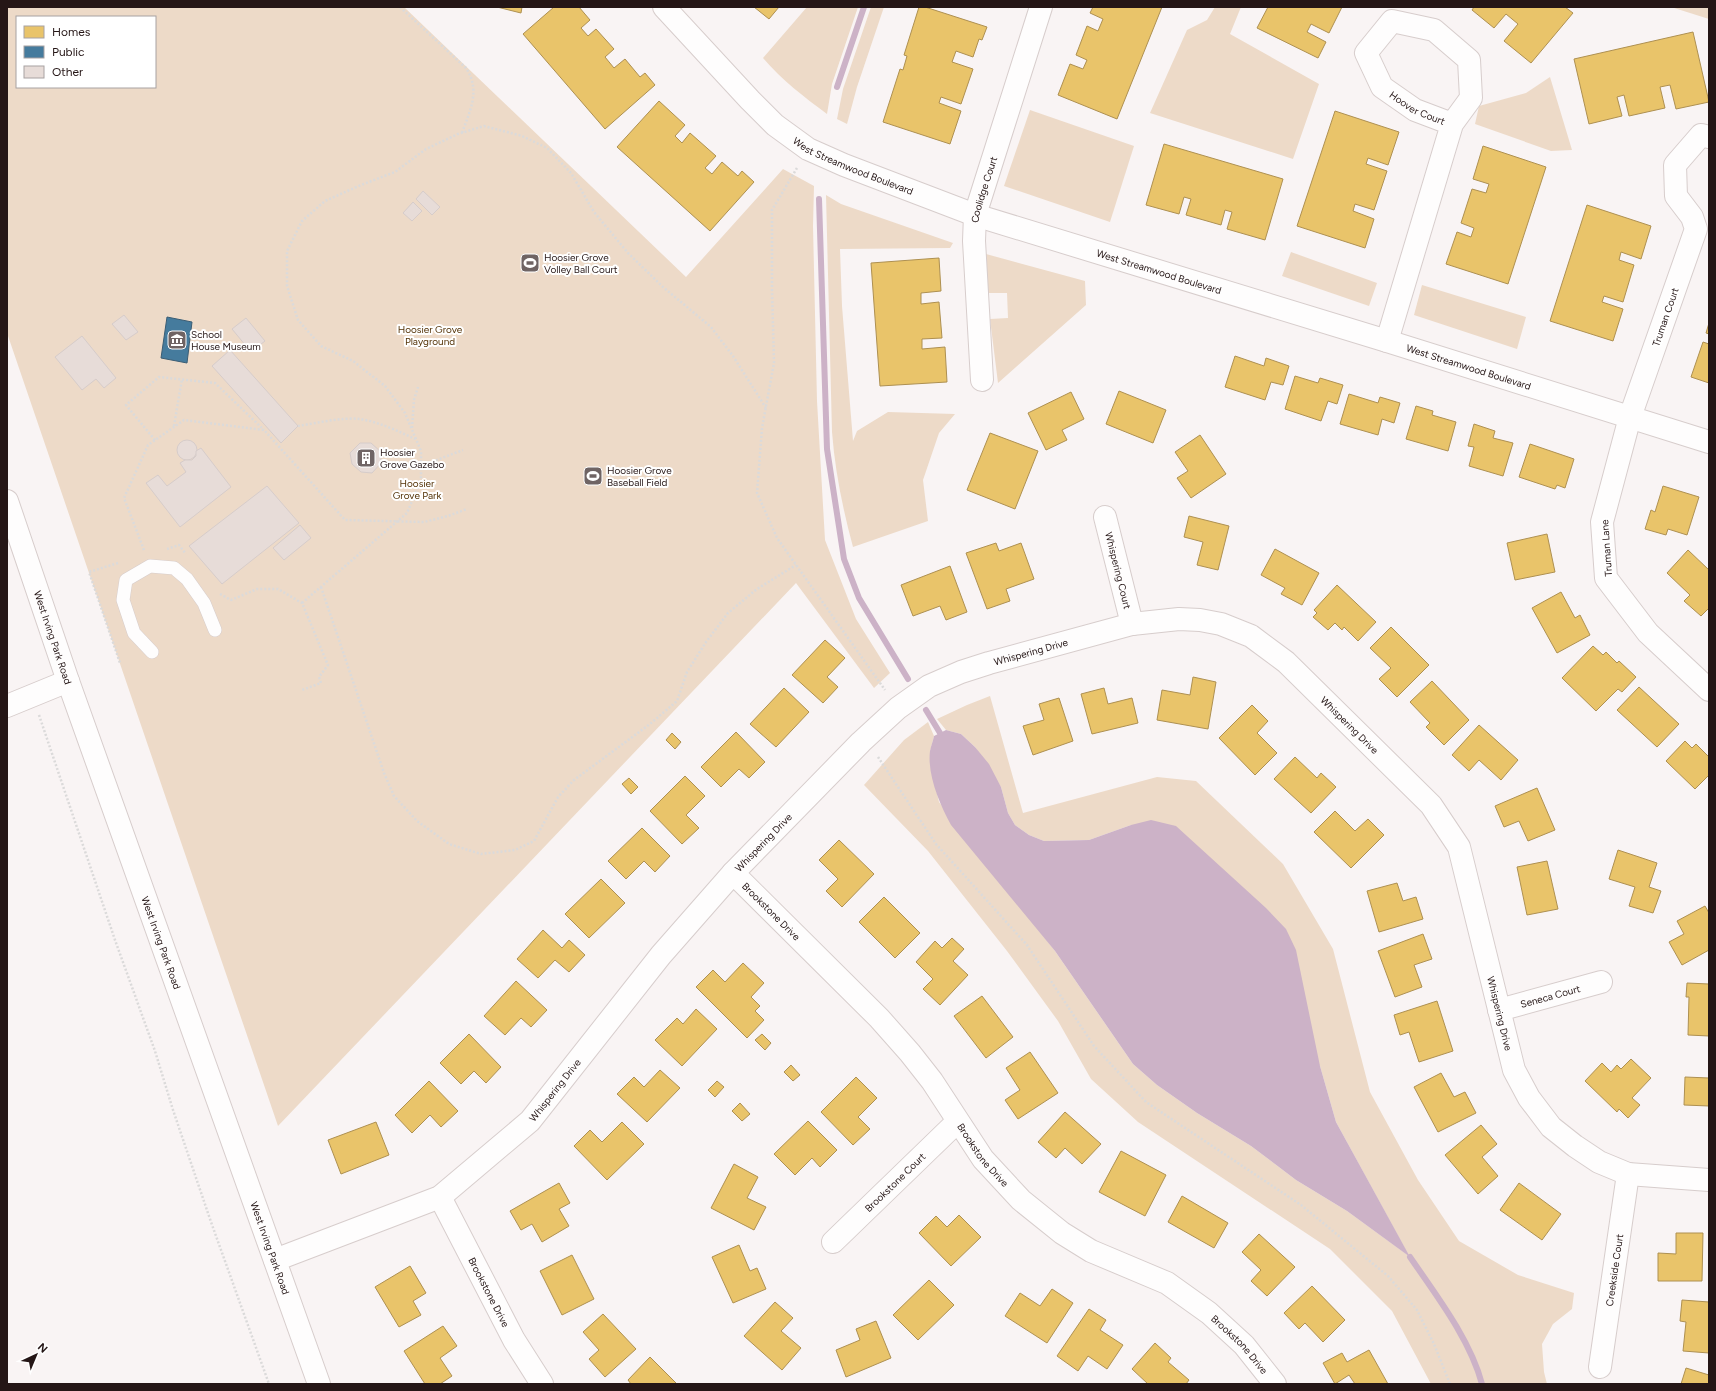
<svg xmlns="http://www.w3.org/2000/svg" width="1716" height="1391" font-family="Figtree,sans-serif">
<rect width="100%" height="100%" fill="#f9f4f4"/>
<!-- green -->
<g fill="#eddac8" fill-rule="evenodd">
<path d="M7 7H404L686 277 783 169 814 186 813 226 817 401 825 540 856 619 890 673 874 688 796 583 278 1126 7 333ZM17 17H155V87H17Z"/>
<path d="M807 7H858L832 84 827 114C804 97 782 80 763 58Z"/>
<path d="M871 7H884L857 87 847 124 837 119 843 89Z"/>
<path d="M1215 7H1241L1230 34 1319 84 1293 159 1150 113 1187 30 1207 20Z"/>
<path d="M1671 7H1709V19Z"/>
<path d="M1550 77 1572 150 1551 151 1475 124 1479 106 1526 93Z"/>
<path d="M1030 110 1134 146 1110 222 1004 186Z"/>
<path d="M826 195 841 204 953 243 950 248 840 249 842 306 853 441 857 431 888 412 955 414 939 433 923 480 928 521 853 547C843 510 835 471 832 432Z"/>
<path d="M1291 252 1377 283 1369 306 1282 276Z"/>
<path d="M986 254 1085 281 1086 305 998 383 990 319 1008 318 1007 293H988Z"/>
<path d="M1422 285 1526 317 1517 349 1414 315Z"/>
<path d="M990 696 1023 813 1157 777 1196 781 1283 864 1333 949 1370 1092 1418 1180 1459 1241 1518 1275 1574 1293 1572 1309 1553 1324 1542 1344 1544 1372 1547 1384H1431L1392 1311 1330 1249 1138 1122 1091 1079 1058 1021 1007 951 928 851 864 785 904 740 928 722 934 736 930 752 931 767 939 802 1055 951 1133 1064 1157 1085 1197 1113 1251 1146 1296 1180 1347 1211 1409 1256 1336 1122 1320 1066 1131 825 1089 840 1044 841 1029 835 1015 825 1008 813 1001 787 975 747 961 734 946 730 937 719 967 705Z"/>
</g>
<!-- water -->
<path fill="#ccb2c7" d="M946 730 961 734 975 747 989 764 1001 787 1008 813 1015 825 1029 835 1044 841 1089 840 1131 825 1151 820 1176 826 1266 908 1286 929 1296 950 1320 1066 1336 1122 1410 1257 1347 1211 1296 1180 1251 1146 1197 1113 1157 1085 1133 1064 1055 951 951 825C940 805 927 775 930 751 931 746 933 741 934 736Z"/>
<!-- homes -->
<g fill="#e9c46a" stroke="#ae9051">
<path d="M497 7H522L521 13Z"/>
<path d="M554 7H579L590 20 581 28 588 36 596 29 614 49 605 57 614 68 625 59 640 77 645 73 655 85 605 129 523 34Z"/>
<path d="M754 7H779L769 19Z"/>
<path d="M919 7H925L987 27 982 40 979 39 973 57 956 51 952 62 973 69 961 104 941 97 939 103 961 111 950 144 883 122 900 69 903 70 907 56 904 55Z"/>
<path d="M1093 7H1162L1117 119 1058 95 1070 64 1083 69 1087 60 1076 55 1087 26 1098 31 1103 19 1090 13Z"/>
<path d="M1268 7H1342L1329 33 1311 24 1307 32 1326 42 1318 58 1257 28Z"/>
<path d="M1474 7H1565L1573 13 1531 63 1504 41 1518 24 1506 14 1494 28 1472 10Z"/>
<path d="M1693 32 1709 102 1676 109 1670 85 1660 87 1665 108 1629 116 1624 95 1617 97 1622 116 1589 124 1574 59Z"/>
<path d="M659 101 685 125 675 136 682 143 690 133 716 156 705 168 712 174 722 162 738 176 742 171 754 182 710 231 617 147Z"/>
<path d="M1335 111 1399 132 1388 165 1368 158 1366 164 1387 171 1374 210 1355 204 1353 211 1374 219 1365 248 1297 226Z"/>
<path d="M1164 144 1283 179 1265 240 1227 229 1232 212 1225 210 1221 225 1186 215 1191 199 1184 197 1179 214 1146 205Z"/>
<path d="M1483 146 1546 167 1508 284 1446 264 1457 232 1471 237 1474 228 1461 223 1472 189 1486 193 1489 184 1473 179Z"/>
<path d="M1587 205 1651 226 1641 259 1621 252 1619 260 1634 265 1623 302 1604 296 1602 302 1623 309 1613 341 1550 321Z"/>
<path d="M939 258 941 291 921 293V304L939 302 942 338 922 339V349L945 347 947 382 880 386 871 263Z"/>
<path d="M1709 323V334L1706 333Z"/>
<path d="M1703 342 1709 344V383L1691 377Z"/>
<path d="M1235 356 1264 366 1266 358 1289 366 1283 385 1271 382 1265 400 1225 387Z"/>
<path d="M1295 376 1318 383 1320 378 1343 385 1337 404 1328 401 1321 421 1285 409Z"/>
<path d="M1119 391 1166 410 1153 443 1106 424Z"/>
<path d="M1071 392 1084 419 1062 430 1067 440 1046 450 1028 413Z"/>
<path d="M1349 394 1378 403 1380 397 1400 403 1394 423 1382 419 1378 435 1340 424Z"/>
<path d="M1416 406 1433 411 1432 415 1456 422 1448 451 1406 439Z"/>
<path d="M1474 424 1495 431 1493 438 1513 443 1503 476 1469 466 1474 447 1468 446Z"/>
<path d="M990 433 1038 451 1015 509 967 490Z"/>
<path d="M1200 435 1226 474 1191 498 1177 478 1188 471 1175 452Z"/>
<path d="M1530 444 1574 459 1565 488 1557 485 1555 489 1519 477Z"/>
<path d="M1663 486 1699 497 1687 535 1668 529 1666 535 1645 529 1651 510 1655 512Z"/>
<path d="M1189 516 1229 526 1218 570 1197 565 1203 542 1184 537Z"/>
<path d="M1547 534 1555 572 1515 580 1507 543Z"/>
<path d="M996 543 999 551 1021 543 1034 579 1006 589 1010 601 987 609 966 553Z"/>
<path d="M1275 549 1319 573 1302 605 1281 594 1285 588 1261 575Z"/>
<path d="M1688 550 1709 570V608L1701 616 1684 601 1690 595 1667 573Z"/>
<path d="M950 566 967 612 946 620 940 606 913 616 901 585Z"/>
<path d="M1337 585 1376 622 1358 641 1344 627 1342 630 1335 623 1328 630 1313 617 1317 613 1314 610Z"/>
<path d="M1561 592 1575 618 1580 615 1590 635 1557 653 1532 608Z"/>
<path d="M1391 627 1429 665 1397 697 1379 679 1391 668 1370 648Z"/>
<path d="M825 640 845 658 827 677 838 687 823 703 792 675Z"/>
<path d="M1593 646 1603 655 1606 652 1617 663 1619 661 1636 677 1622 692 1618 689 1596 711 1562 678Z"/>
<path d="M1193 677 1216 682 1208 729 1157 720 1162 690 1190 695Z"/>
<path d="M1432 681 1469 720 1444 745 1426 727 1430 723 1410 702Z"/>
<path d="M1639 687 1679 724 1657 747 1617 710Z"/>
<path d="M784 688 809 712 776 747 750 724Z"/>
<path d="M1104 688 1108 704 1132 698 1138 723 1092 734 1081 694Z"/>
<path d="M1059 698 1073 741 1033 755 1023 726 1044 720 1039 704Z"/>
<path d="M1252 705 1268 721 1257 733 1277 753 1255 775 1219 738Z"/>
<path d="M1479 725 1518 760 1501 780 1479 760 1469 771 1452 755Z"/>
<path d="M736 732 765 762 749 778 739 769 721 787 701 767Z"/>
<path d="M672 733 681 742 675 749 666 740Z"/>
<path d="M1685 741 1692 748 1696 744 1709 757V775L1695 789 1666 761Z"/>
<path d="M1295 757 1317 778 1321 773 1336 787 1311 813 1274 779Z"/>
<path d="M685 776 705 796 686 815 699 828 682 844 650 811Z"/>
<path d="M629 778 638 787 631 794 622 784Z"/>
<path d="M1537 788 1555 830 1528 841 1519 821 1504 827 1495 806Z"/>
<path d="M1335 811 1355 831 1368 819 1384 835 1351 868 1314 832Z"/>
<path d="M642 828 670 856 655 872 644 861 626 879 608 861Z"/>
<path d="M839 840 874 874 842 907 826 891 838 879 819 860Z"/>
<path d="M1618 850 1657 863 1649 887 1661 891 1653 913 1629 906 1635 887 1609 879Z"/>
<path d="M1547 861 1558 909 1527 915 1517 867Z"/>
<path d="M601 879 625 903 589 938 565 914Z"/>
<path d="M1397 883 1403 901 1416 897 1423 919 1379 932 1367 891Z"/>
<path d="M884 897 920 933 895 958 859 922Z"/>
<path d="M1705 906 1709 913V950L1682 965 1669 942 1684 934 1677 921Z"/>
<path d="M543 930 562 948 569 940 585 955 569 972 555 960 538 978 517 959Z"/>
<path d="M1423 934 1432 959 1414 965 1422 987 1395 997 1378 951Z"/>
<path d="M952 938 964 949 953 961 968 975 940 1005 923 989 933 979 916 962 935 941 942 948Z"/>
<path d="M743 963 764 983 751 997 760 1006 755 1011 764 1020 747 1038 696 987 713 970 725 982Z"/>
<path d="M516 981 547 1010 531 1027 521 1018 505 1035 484 1016Z"/>
<path d="M1687 983 1709 984V1036L1688 1035 1689 997H1686Z"/>
<path d="M982 996 1013 1037 986 1058 954 1016Z"/>
<path d="M1437 1001 1453 1051 1419 1062 1409 1032 1400 1035 1394 1015Z"/>
<path d="M696 1009 717 1029 682 1066 655 1040 677 1018 683 1024Z"/>
<path d="M469 1034 501 1067 486 1083 474 1071 461 1084 440 1063Z"/>
<path d="M762 1034 771 1043 765 1050 755 1040Z"/>
<path d="M1030 1052 1058 1093 1018 1119 1005 1100 1020 1090 1006 1068Z"/>
<path d="M1631 1059 1651 1078 1632 1098 1640 1105 1628 1118 1619 1109 1617 1112 1585 1081 1602 1063 1611 1072 1617 1065 1621 1069Z"/>
<path d="M791 1065 800 1075 793 1081 784 1072Z"/>
<path d="M660 1070 680 1088 647 1122 617 1094 634 1077 644 1087Z"/>
<path d="M1441 1073 1454 1097 1465 1092 1476 1113 1438 1132 1414 1087Z"/>
<path d="M856 1077 877 1098 858 1117 870 1129 853 1145 821 1112Z"/>
<path d="M1685 1077 1709 1078V1106L1684 1105Z"/>
<path d="M429 1081 458 1111 441 1127 430 1115 412 1133 395 1115Z"/>
<path d="M717 1081 724 1087 715 1097 708 1090Z"/>
<path d="M740 1103 750 1114 742 1121 732 1111Z"/>
<path d="M1065 1112 1101 1144 1082 1164 1065 1148 1056 1158 1038 1142Z"/>
<path d="M808 1121 837 1150 820 1167 812 1158 795 1175 774 1154Z"/>
<path d="M376 1122 389 1155 341 1174 328 1140Z"/>
<path d="M622 1122 644 1144 607 1180 574 1146 590 1130 602 1142Z"/>
<path d="M1481 1125 1497 1144 1482 1157 1498 1176 1478 1194 1445 1155Z"/>
<path d="M1121 1151 1166 1175 1145 1216 1099 1192Z"/>
<path d="M734 1164 758 1177 747 1198 766 1207 754 1230 711 1208Z"/>
<path d="M559 1183 570 1203 559 1209 569 1226 542 1242 532 1224 521 1230 510 1211Z"/>
<path d="M1519 1183 1561 1214 1542 1240 1500 1210Z"/>
<path d="M1182 1196 1228 1223 1214 1248 1168 1222Z"/>
<path d="M959 1215 981 1237 951 1266 919 1233 936 1216 947 1227Z"/>
<path d="M1676 1233H1703L1702 1281H1658V1253L1676 1254Z"/>
<path d="M1259 1234 1295 1267 1267 1296 1251 1281 1261 1270 1242 1252Z"/>
<path d="M739 1245 750 1271 757 1268 766 1289 733 1303 712 1257Z"/>
<path d="M572 1255 594 1299 562 1315 540 1271Z"/>
<path d="M410 1266 426 1293 413 1301 421 1315 399 1327 375 1287Z"/>
<path d="M929 1280 954 1305 918 1340 893 1315Z"/>
<path d="M1312 1286 1345 1320 1323 1342 1305 1323 1299 1329 1284 1313Z"/>
<path d="M1052 1289 1073 1303 1047 1343 1005 1316 1020 1293 1040 1306Z"/>
<path d="M1682 1300 1709 1302V1353L1683 1351 1686 1322 1680 1321Z"/>
<path d="M775 1302 793 1318 781 1331 801 1348 782 1370 744 1336Z"/>
<path d="M1089 1309 1106 1320 1100 1330 1123 1345 1107 1369 1088 1356 1078 1371 1057 1356Z"/>
<path d="M603 1314 636 1349 605 1377 589 1359 599 1350 583 1332Z"/>
<path d="M876 1321 891 1358 846 1377 836 1350 860 1340 856 1329Z"/>
<path d="M443 1326 457 1346 440 1358 452 1376 440 1384H425L404 1351Z"/>
<path d="M1155 1343 1171 1358 1168 1362 1189 1380 1186 1384H1148L1132 1369Z"/>
<path d="M1369 1350 1388 1384H1355L1349 1375 1335 1384 1323 1363 1342 1353 1347 1362Z"/>
<path d="M650 1357 677 1384H631L628 1380Z"/>
<path d="M1686 1368 1709 1375V1384H1681Z"/>
</g>
<!-- public -->
<path fill="#457b9d" stroke="#3b5d74" d="M167 317 192 322 187 363 161 358Z"/>
<g fill="none" stroke-linecap="round" stroke-linejoin="round">
<!-- stream -->
<g stroke="#ccb2c7" stroke-width="6">
<path d="M837 87 864 7"/>
<path d="M819 199 827 449 844 559 859 598 908 679"/>
<path d="M926 710 940 733"/>
<path d="M1410 1257C1436 1295 1470 1339 1482 1384"/>
</g>
</g>
<!-- building -->
<g fill="#e7dcd8" stroke="#d6ccca">
<path d="M423 191 440 207 432 215 416 199Z"/>
<path d="M413 202 422 211 412 221 403 213Z"/>
<path d="M124 315 138 332 126 340 112 324Z"/>
<path d="M246 318 265 341 251 352 232 329Z"/>
<path d="M82 336 116 378 104 388 96 379 82 390 55 357Z"/>
<path d="M230 350 298 426 281 443 212 366Z"/>
<circle cx="187" cy="450" r="10"/>
<path d="M360 443H371L381 452V463L372 473 361 472 352 464 350 453Z"/>
<path d="M201 448 231 487 180 527 146 483 158 475 167 486 186 472 180 463 185 460H192L196 456V451Z"/>
<path d="M267 486 299 523 222 584 189 546Z"/>
<path d="M300 525 311 538 284 560 273 548Z"/>
</g>
<g fill="none" stroke-linecap="round" stroke-linejoin="round">
<defs>
<path id="lane" d="M152 652 134 633 123 600 126 580 150 566 174 568 187 579 204 603 215 630"/>
<g id="street">
<path d="M1709 137 1701 135 1675 165 1676 196 1692 217 1696 229 1630 417 1602 522 1606 578 1648 633 1709 690"/>
<path id="s1" d="M1387 341 1452 124 1471 98 1469 60 1434 30 1392 21 1366 53 1382 87 1415 110 1452 124"/>
<path id="s2" d="M982 380 974 241 975 215 1041 7"/>
<path id="s3" d="M1105 517 1132 624"/>
<path d="M7 706 68 681"/>
<path id="s4" d="M733 873 879 1018 910 1053 932 1081 983 1159 1021 1200 1062 1233 1091 1251 1167 1283 1209 1313 1244 1345 1275 1384"/>
<path id="s5" d="M1499 1010 1601 982"/>
<path id="s6" d="M440 1197 514 1340 542 1384"/>
<path id="s7" d="M833 1242 957 1122"/>
<path id="s8" d="M275 1260 440 1197 530 1121 661 955 733 873 861 742 898 708 929 686 961 672 989 663 1132 624 1179 619 1200 620 1221 624 1251 636 1286 662 1431 805 1459 847 1514 1070 1529 1098 1551 1127 1575 1146 1599 1162 1628 1174 1709 1180"/>
<path id="s9" d="M1600 1367 1628 1174"/>
</g>
<g id="secondary">
<path id="s10" d="M664 7 750 100 775 125 808 149 844 165 975 215 1387 341 1709 442"/>
<path id="s11" d="M7 501 68 681 319 1384"/>
</g>
</defs>
<!-- lane casing -->
<use href="#lane" stroke="#d7cdcc" stroke-width="14"/>
<!-- street casing -->
<use href="#street" stroke="#d7cdcc" stroke-width="24"/>
<!-- secondary casing -->
<use href="#secondary" stroke="#d7cdcc" stroke-width="24"/>
<!-- path -->
<g stroke="#dbdada" stroke-width="2.5" stroke-dasharray="2 2" stroke-linecap="butt">
<path d="M400 7 466 68C481 91 470 110 462 133"/>
<path d="M797 168 772 210V291L774 363 762 428 757 493 777 538 885 690"/>
<path d="M174 426 182 379"/>
<path d="M298 426C317 423 342 417 360 419 379 422 398 431 415 439"/>
<path d="M412 428 414 400 418 387"/>
<path d="M155 440 126 405 159 377 215 383 264 430"/>
<path d="M421 466 463 450"/>
<path d="M167 549 179 545 186 554"/>
<path d="M144 550 124 498 148 445 184 420 264 430 345 520 424 522 448 516 467 509"/>
<path d="M118 563 89 572 120 663"/>
<path d="M321 587 384 773 394 796 417 821 449 844 481 854 515 850 534 841 558 797 574 780 650 724 677 701 687 672 706 642 728 613 757 589 796 565"/>
<path d="M220 594 231 600 257 589H278L302 603 328 665 319 677 321 683 302 690"/>
<path d="M302 603 407 513 421 480V451L405 413 385 386 353 361 321 346 298 320 287 286V251L302 221 325 201 361 185 395 172 426 149 458 134 484 126 522 136 547 148 571 173 594 212 628 253 663 287 711 327 733 356 766 408"/>
<path d="M39 715 115 940 155 1051 173 1110 211 1222 269 1384"/>
<path d="M878 757 936 844 1027 945 1094 1046 1146 1102 1301 1205 1388 1276 1417 1310 1434 1344 1450 1384"/>
</g>
<!-- lane -->
<use href="#lane" stroke="#fefdfd" stroke-width="13"/>
<!-- street -->
<use href="#street" stroke="#fefdfd" stroke-width="22"/>
<!-- secondary -->
<use href="#secondary" stroke="#fefdfd" stroke-width="22"/>
</g>
<!-- icons -->
<defs>
<symbol id="stadium-square" viewBox="-11 -11 22 22"><rect x="-9" y="-9" width="18" height="18" rx="4" fill="#6f6464" stroke="#fff"/><path d="M0-5a6.5 5 0 1 0 0 10a6.5 5 0 1 0 0-10ZM-3.5-1.8h7v3.6h-7Z" fill="#fff"/></symbol>
<symbol id="museum-square" viewBox="-11 -11 22 22"><rect x="-9" y="-9" width="18" height="18" rx="4" fill="#6f6464" stroke="#fff"/><path d="M0-6L6-3V-2H-6V-3ZM-5-1h2V3h-2ZM-1-1h2V3h-2ZM3-1h2V3H3ZM-6 4H6V6H-6Z" fill="#fff"/></symbol>
<symbol id="building-square" viewBox="-11 -11 22 22"><rect x="-9" y="-9" width="18" height="18" rx="4" fill="#6f6464" stroke="#fff"/><path d="M-4-6H4V6H1V3H-1V6H-4ZM-2.5-4.3h1.7v1.8h-1.7ZM.8-4.3h1.7v1.8H.8ZM-2.5-1h1.7V.8h-1.7ZM.8-1h1.7V.8H.8Z" fill="#fff"/></symbol>
</defs>
<g fill-rule="evenodd">
<use href="#stadium-square" x="519" y="252" width="22" height="22"/>
<use href="#museum-square" x="166" y="329" width="22" height="22"/>
<use href="#building-square" x="355" y="447" width="22" height="22"/>
<use href="#stadium-square" x="582" y="465" width="22" height="22"/>
</g>
<g text-anchor="middle" stroke-width="4" stroke-linejoin="round" paint-order="stroke">
<!-- street labels -->
<g font-size="10" fill="#251616" stroke="#fff">
<text dy="4" stroke="none"><textPath href="#s1" startOffset="506">Hoover Court</textPath></text>
<text dy="4" stroke="none"><textPath href="#s10" startOffset="251">West Streamwood Boulevard</textPath></text>
<text dy="4" stroke="none"><textPath href="#s2" startOffset="192">Coolidge Court</textPath></text>
<text dy="4" stroke="none"><textPath href="#s10" startOffset="575">West Streamwood Boulevard</textPath></text>
<text transform="translate(1665 317) rotate(-71)" y="4">Truman Court</text>
<text dy="4" stroke="none"><textPath href="#s10" startOffset="899">West Streamwood Boulevard</textPath></text>
<text transform="translate(1606 548) rotate(-94)" y="4">Truman Lane</text>
<text dy="4" stroke="none"><textPath href="#s3" startOffset="55">Whispering Court</textPath></text>
<text dy="4" stroke="none"><textPath href="#s11" startOffset="144">West Irving Park Road</textPath></text>
<text dy="4" stroke="none"><textPath href="#s8" startOffset="994">Whispering Drive</textPath></text>
<text dy="4" stroke="none"><textPath href="#s8" startOffset="1354">Whispering Drive</textPath></text>
<text dy="4" stroke="none"><textPath href="#s8" startOffset="658">Whispering Drive</textPath></text>
<text dy="4" stroke="none"><textPath href="#s4" startOffset="54">Brookstone Drive</textPath></text>
<text dy="4" stroke="none"><textPath href="#s11" startOffset="468">West Irving Park Road</textPath></text>
<text dy="4" stroke="none"><textPath href="#s5" startOffset="53">Seneca Court</textPath></text>
<text dy="4" stroke="none"><textPath href="#s8" startOffset="1690">Whispering Drive</textPath></text>
<text dy="4" stroke="none"><textPath href="#s8" startOffset="334">Whispering Drive</textPath></text>
<text dy="4" stroke="none"><textPath href="#s4" startOffset="378">Brookstone Drive</textPath></text>
<text dy="4" stroke="none"><textPath href="#s7" startOffset="86">Brookstone Court</textPath></text>
<text dy="4" stroke="none"><textPath href="#s11" startOffset="792">West Irving Park Road</textPath></text>
<text dy="4" stroke="none"><textPath href="#s9" startOffset="98">Creekside Court</textPath></text>
<text dy="4" stroke="none"><textPath href="#s6" startOffset="107">Brookstone Drive</textPath></text>
<text dy="4" stroke="none"><textPath href="#s4" startOffset="702">Brookstone Drive</textPath></text>
</g>
<!-- poi labels -->
<g font-size="10" fill="#251616" stroke="#fff" text-anchor="start">
<text x="544" y="261">Hoosier Grove<tspan x="544" dy="12">Volley Ball Court</tspan></text>
<text x="191" y="338">School<tspan x="191" dy="12">House Museum</tspan></text>
<text x="380" y="456">Hoosier<tspan x="380" dy="12">Grove Gazebo</tspan></text>
<text x="607" y="474">Hoosier Grove<tspan x="607" dy="12">Baseball Field</tspan></text>
</g>
<!-- park labels -->
<g font-size="10" fill="#533206" stroke="#fff">
<text x="430" y="333">Hoosier Grove<tspan x="430" dy="12">Playground</tspan></text>
<text x="417" y="487">Hoosier<tspan x="417" dy="12">Grove Park</tspan></text>
</g>
</g>
<!-- border -->
<rect width="1716" height="1391" fill="none" stroke="#251616" stroke-width="16"/>
<!-- legend -->
<rect x="16" y="16" width="140" height="72" fill="#ffffff" stroke="#a8a2a2"/>
<rect x="24" y="26" width="20" height="12" fill="#e9c46a" stroke="#a8a2a2"/>
<text x="52" y="36" font-size="12" fill="#251616">Homes</text>
<rect x="24" y="46" width="20" height="12" fill="#457b9d" stroke="#a8a2a2"/>
<text x="52" y="56" font-size="12" fill="#251616">Public</text>
<rect x="24" y="66" width="20" height="12" fill="#e7dcd8" stroke="#a8a2a2"/>
<text x="52" y="76" font-size="12" fill="#251616">Other</text>
<!-- north arrow -->
<g transform="translate(36 1355) rotate(44)" stroke="#ffffff" stroke-width="3" paint-order="stroke">
<path d="M0-3L7 15L0 10L-7 15Z" fill="#251616"/>
<text y="-6" font-size="11" font-weight="bold" text-anchor="middle" fill="#251616">N</text>
</g>
</svg>
